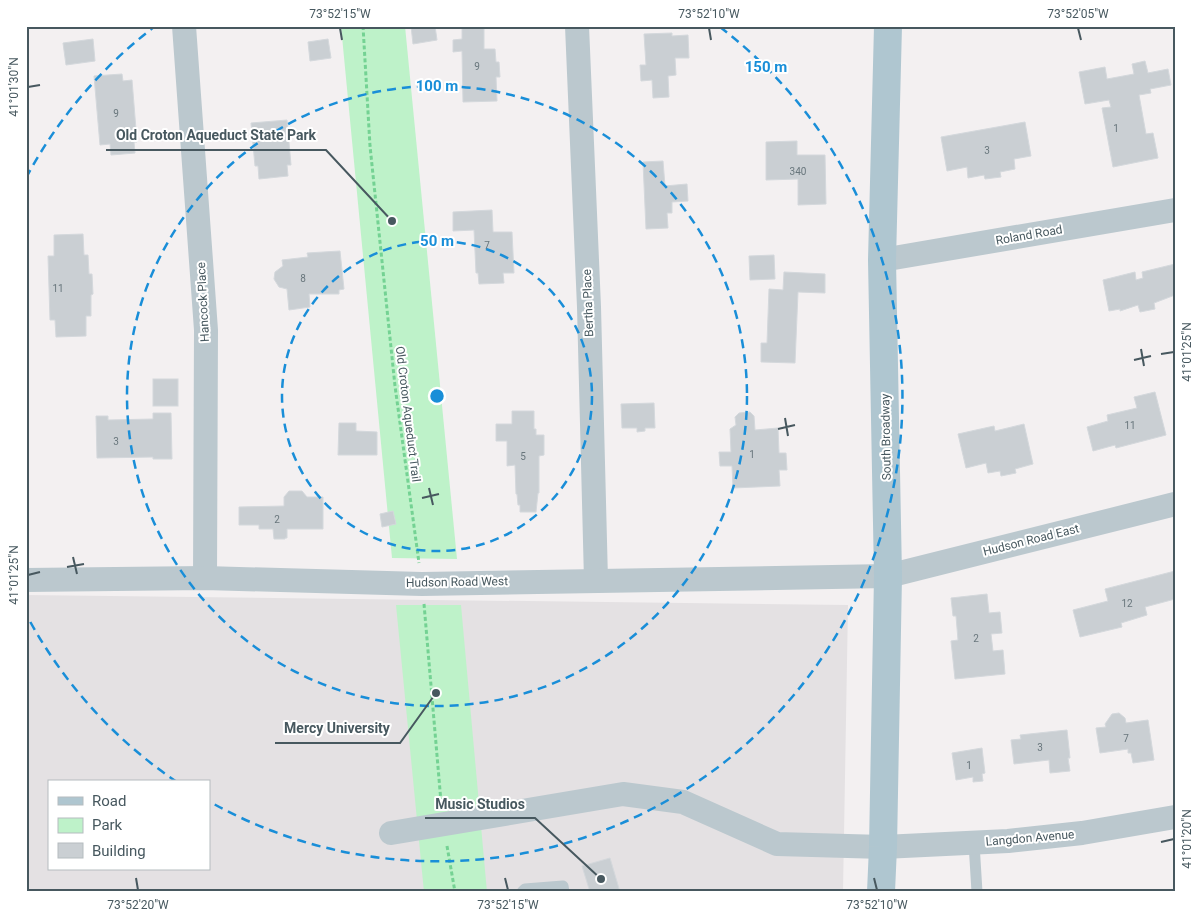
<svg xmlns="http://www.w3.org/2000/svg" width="1201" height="918" font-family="Roboto,sans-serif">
<rect width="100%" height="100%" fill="#f3f0f1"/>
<!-- education -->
<path fill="#e4e1e3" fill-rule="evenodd" d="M26 595 848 605 843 892H26ZM49 782H209V869H49Z"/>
<!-- green -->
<g fill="#bef2c9">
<path d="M341 26H405L457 559 392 558Z"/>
<path d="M396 605H461L487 892H424Z"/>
</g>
<!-- building -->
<g fill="#cacfd3" stroke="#d4d8dc">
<path d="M411 26H435L437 40 413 44Z"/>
<path d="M484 26V49H495L496 62H499L500 77H496L497 101 463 102 462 51 453 52V40L462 39V27Z"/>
<path d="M672 33V36L688 35 689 58H675L676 75 668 76 669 97 653 98 652 80 641 81 640 65H646L644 34Z"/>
<path d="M93 39 95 61 66 65 63 43Z"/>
<path d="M328 39 331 58 310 61 308 42Z"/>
<path d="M1145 61 1148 73 1168 69 1171 85 1150 89 1151 93 1139 95 1146 134 1153 133 1158 158 1113 167 1102 108 1111 107 1109 100 1085 104 1079 72 1105 67 1107 79 1134 74 1132 64Z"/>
<path d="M122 74 123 81 132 80 137 142H134L135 153 111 155 110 144 100 145 94 76Z"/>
<path d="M287 120 291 165H287L288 176 259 179 258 166H255L251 123Z"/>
<path d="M1025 122 1031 156 1014 159 1015 169 1000 172 1001 177 985 179 984 175 968 178 967 167 947 171 941 137Z"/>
<path d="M797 141V155H825L826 204 798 205V179L766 180V142Z"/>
<path d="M663 161 665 186 687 184 688 201 672 202V213H667L668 228 646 229 643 162Z"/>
<path d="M492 210 493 232H512L514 273H503L504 283 479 284 478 273H476L474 230 453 231V212Z"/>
<path d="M83 234 84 255H88L89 274H92L93 294 91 295V316H86V336L56 337 55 320H50L48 256H54V235Z"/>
<path d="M340 251 344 289 339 290V294H309L310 307 289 310 287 289 279 287 274 279 275 272 283 266 282 260 308 257 307 253Z"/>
<path d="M774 255 775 279 750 280 749 256Z"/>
<path d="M1175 264V295L1154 303 1155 309 1140 312 1138 305 1120 311V309L1109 311 1103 280 1135 272 1136 280 1143 278 1142 272Z"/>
<path d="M784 272 825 274V293L798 292 795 363 761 362V343H767L769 289 783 290Z"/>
<rect x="153" y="379" width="25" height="27"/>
<path d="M1155 392 1166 435 1116 448 1115 445 1093 451 1087 427 1108 421 1107 415 1137 408 1134 397Z"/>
<path d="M654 403 655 428H645V431L637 432V428H622L621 404Z"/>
<path d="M512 411H534V429H536V435H544V455L539 456V493H538L536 512H520V505H518L517 494H516L515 465 507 466V441H496V424H512Z"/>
<path d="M750 412 754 416 755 430 778 428 779 453H786L787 470H779L780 486 733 488 732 466H720L719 452H731L730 429 736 425 735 417 739 413Z"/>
<path d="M153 413H171L172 459H153V457L97 458 96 416H108V420L153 419Z"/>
<path d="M339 423H356V431L377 432V455H338Z"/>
<path d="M1024 424 1033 464 1015 469 1016 473 1001 476 1000 471 988 473 986 463 966 468 958 434 994 426 995 431Z"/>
<path d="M289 491H302L307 497H323V529H287V538H285V539H274L273 529H259V525H239V507L284 506V497Z"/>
<path d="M393 511 396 524 382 527 380 514Z"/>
<path d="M1175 571V599L1145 607 1147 615 1121 623 1122 627 1080 637 1073 610 1108 601 1105 589Z"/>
<path d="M987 594 989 613 1000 612 1002 633 991 634 993 651 1003 650 1005 674 955 679 951 641 958 640 956 616H953L951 598Z"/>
<path d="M1119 713 1125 718 1126 723 1148 720 1154 760 1133 763 1131 753H1128V749L1100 753 1096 728 1106 727 1105 724 1112 714Z"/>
<path d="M1067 730 1070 758H1068L1070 771 1050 773 1049 760 1014 764 1011 740 1021 739 1020 735Z"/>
<path d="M982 748 985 773 982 774 983 781 973 782V777L956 780 952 753Z"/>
<path d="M610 858 620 892H590L582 866Z"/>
</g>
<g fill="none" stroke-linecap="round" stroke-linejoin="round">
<!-- path -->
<g stroke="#74d293" stroke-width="3" stroke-dasharray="4 2.5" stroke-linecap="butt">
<path d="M363 26 370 146 395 386 419 563"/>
<path d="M424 604 441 802"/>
<path d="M447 846 455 892"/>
</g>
<!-- service -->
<g stroke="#bbc8ce" stroke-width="11">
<path d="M974 843 977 892"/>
<path d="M522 892 525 889 563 886 564 892"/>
</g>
<!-- minor -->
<g stroke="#bbc8ce" stroke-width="24">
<path d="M184 26 206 330 205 578"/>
<path d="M577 26 589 307 596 580"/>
<path d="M882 260 1175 210"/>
<path d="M26 580 205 578 422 584 888 576 1175 504"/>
<path d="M391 833 623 794 683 802 777 844 883 847 1008 841 1082 833 1175 817"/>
</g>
<!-- primary -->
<path stroke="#afc6d0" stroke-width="28" d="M881 892 883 847 888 576 882 260 888 26"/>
</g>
<!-- ticks -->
<path fill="none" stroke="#47585f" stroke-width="2" d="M340 28 342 40M709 28 711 40M1078 28 1081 40M28 87 40 85M1141 349 1144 366M1161 354 1174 352M1134 360 1151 356M785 418 788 436M778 429 795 425M429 488 433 505M422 498 439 494M73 557 77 574M67 567 84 564M28 575 40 572M1161 842 1174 839M136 878 138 890M505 878 508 890M874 878 877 890"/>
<!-- distance rings -->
<g fill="none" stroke="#198ed8" stroke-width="2.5" stroke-dasharray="9 6">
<circle cx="437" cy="396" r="155"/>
<circle cx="437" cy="396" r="310"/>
<path d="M177 782A465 465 0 0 1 26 614M26 178A465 465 0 0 1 154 27M720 27A465 465 0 0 1 212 803"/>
</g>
<g text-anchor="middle" stroke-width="4" stroke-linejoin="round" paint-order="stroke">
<!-- number labels -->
<g font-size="10" fill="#68767c">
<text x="477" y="70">9</text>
<text x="116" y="117">9</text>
<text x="1116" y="132">1</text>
<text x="987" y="154">3</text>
<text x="798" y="175">340</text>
<text x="487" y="249">7</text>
<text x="303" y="282">8</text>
<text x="58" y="292">11</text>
<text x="1130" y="429">11</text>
<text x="116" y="445">3</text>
<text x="752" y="458">1</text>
<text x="523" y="460">5</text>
<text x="277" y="523">2</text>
<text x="1127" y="607">12</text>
<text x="976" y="642">2</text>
<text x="1126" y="742">7</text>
<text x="1040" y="751">3</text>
<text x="969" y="769">1</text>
</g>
<!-- street labels -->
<g font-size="12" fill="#47585f" stroke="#fff">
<text transform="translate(1029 235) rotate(-10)" y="4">Roland Road</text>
<text transform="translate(203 302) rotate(-93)" y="4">Hancock Place</text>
<text transform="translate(588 303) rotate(-92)" y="4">Bertha Place</text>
<text transform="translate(408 414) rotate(83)" y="4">Old Croton Aqueduct Trail</text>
<text transform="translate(886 437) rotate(-91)" y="4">South Broadway</text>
<text transform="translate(1031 540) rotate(-14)" y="4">Hudson Road East</text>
<text transform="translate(457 582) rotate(-1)" y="4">Hudson Road West</text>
<text transform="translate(1030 838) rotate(-5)" y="4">Langdon Avenue</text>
</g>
</g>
<circle cx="437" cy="396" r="8" fill="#198ed8" stroke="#fff" stroke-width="2.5"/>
<g font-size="15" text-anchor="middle" font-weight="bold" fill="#198ed8" stroke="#fff" stroke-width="4" stroke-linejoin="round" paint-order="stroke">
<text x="766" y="72">150 m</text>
<text x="437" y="91">100 m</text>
<text x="437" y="246">50 m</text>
</g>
<!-- callouts -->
<path fill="none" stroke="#47585f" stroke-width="2" d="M392 221L326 150H106M436 693L400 743H275M601 879L535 818H425"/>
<g fill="#47585f" stroke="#fff" stroke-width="2">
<circle cx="392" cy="221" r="5"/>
<circle cx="436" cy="693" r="5"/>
<circle cx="601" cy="879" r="5"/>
</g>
<g font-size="14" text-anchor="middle" font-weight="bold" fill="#47585f" stroke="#fff" stroke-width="4" stroke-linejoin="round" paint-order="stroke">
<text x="216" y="140">Old Croton Aqueduct State Park</text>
<text x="337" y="733">Mercy University</text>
<text x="480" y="809">Music Studios</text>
</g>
<!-- border -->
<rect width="1201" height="918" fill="none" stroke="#ffffff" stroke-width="55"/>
<!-- legend -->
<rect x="48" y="780" width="162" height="90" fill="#ffffff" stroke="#b5bcbf"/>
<rect x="58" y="797" width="25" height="8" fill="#afc6d0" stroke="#b5bcbf"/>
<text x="92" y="806" font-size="15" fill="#47585f">Road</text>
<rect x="58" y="818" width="25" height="15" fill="#bef2c9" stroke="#b5bcbf"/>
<text x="92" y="830" font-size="15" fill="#47585f">Park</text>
<rect x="58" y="843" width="25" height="15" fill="#cacfd3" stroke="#b5bcbf"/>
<text x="92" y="856" font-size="15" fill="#47585f">Building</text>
<rect x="28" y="28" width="1146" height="862" fill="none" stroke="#47585f" stroke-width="2"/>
<g font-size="12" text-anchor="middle" fill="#47585f">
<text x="340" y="18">73°52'15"W</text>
<text x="709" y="18">73°52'10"W</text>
<text x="1078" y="18">73°52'05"W</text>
<text transform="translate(14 87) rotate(-90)" y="4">41°01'30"N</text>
<text transform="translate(1187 352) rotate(-90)" y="4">41°01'25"N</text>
<text transform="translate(14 575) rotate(-90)" y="4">41°01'25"N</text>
<text transform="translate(1187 839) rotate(-90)" y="4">41°01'20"N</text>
<text x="138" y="909">73°52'20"W</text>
<text x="508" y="909">73°52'15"W</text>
<text x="877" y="909">73°52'10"W</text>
</g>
</svg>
